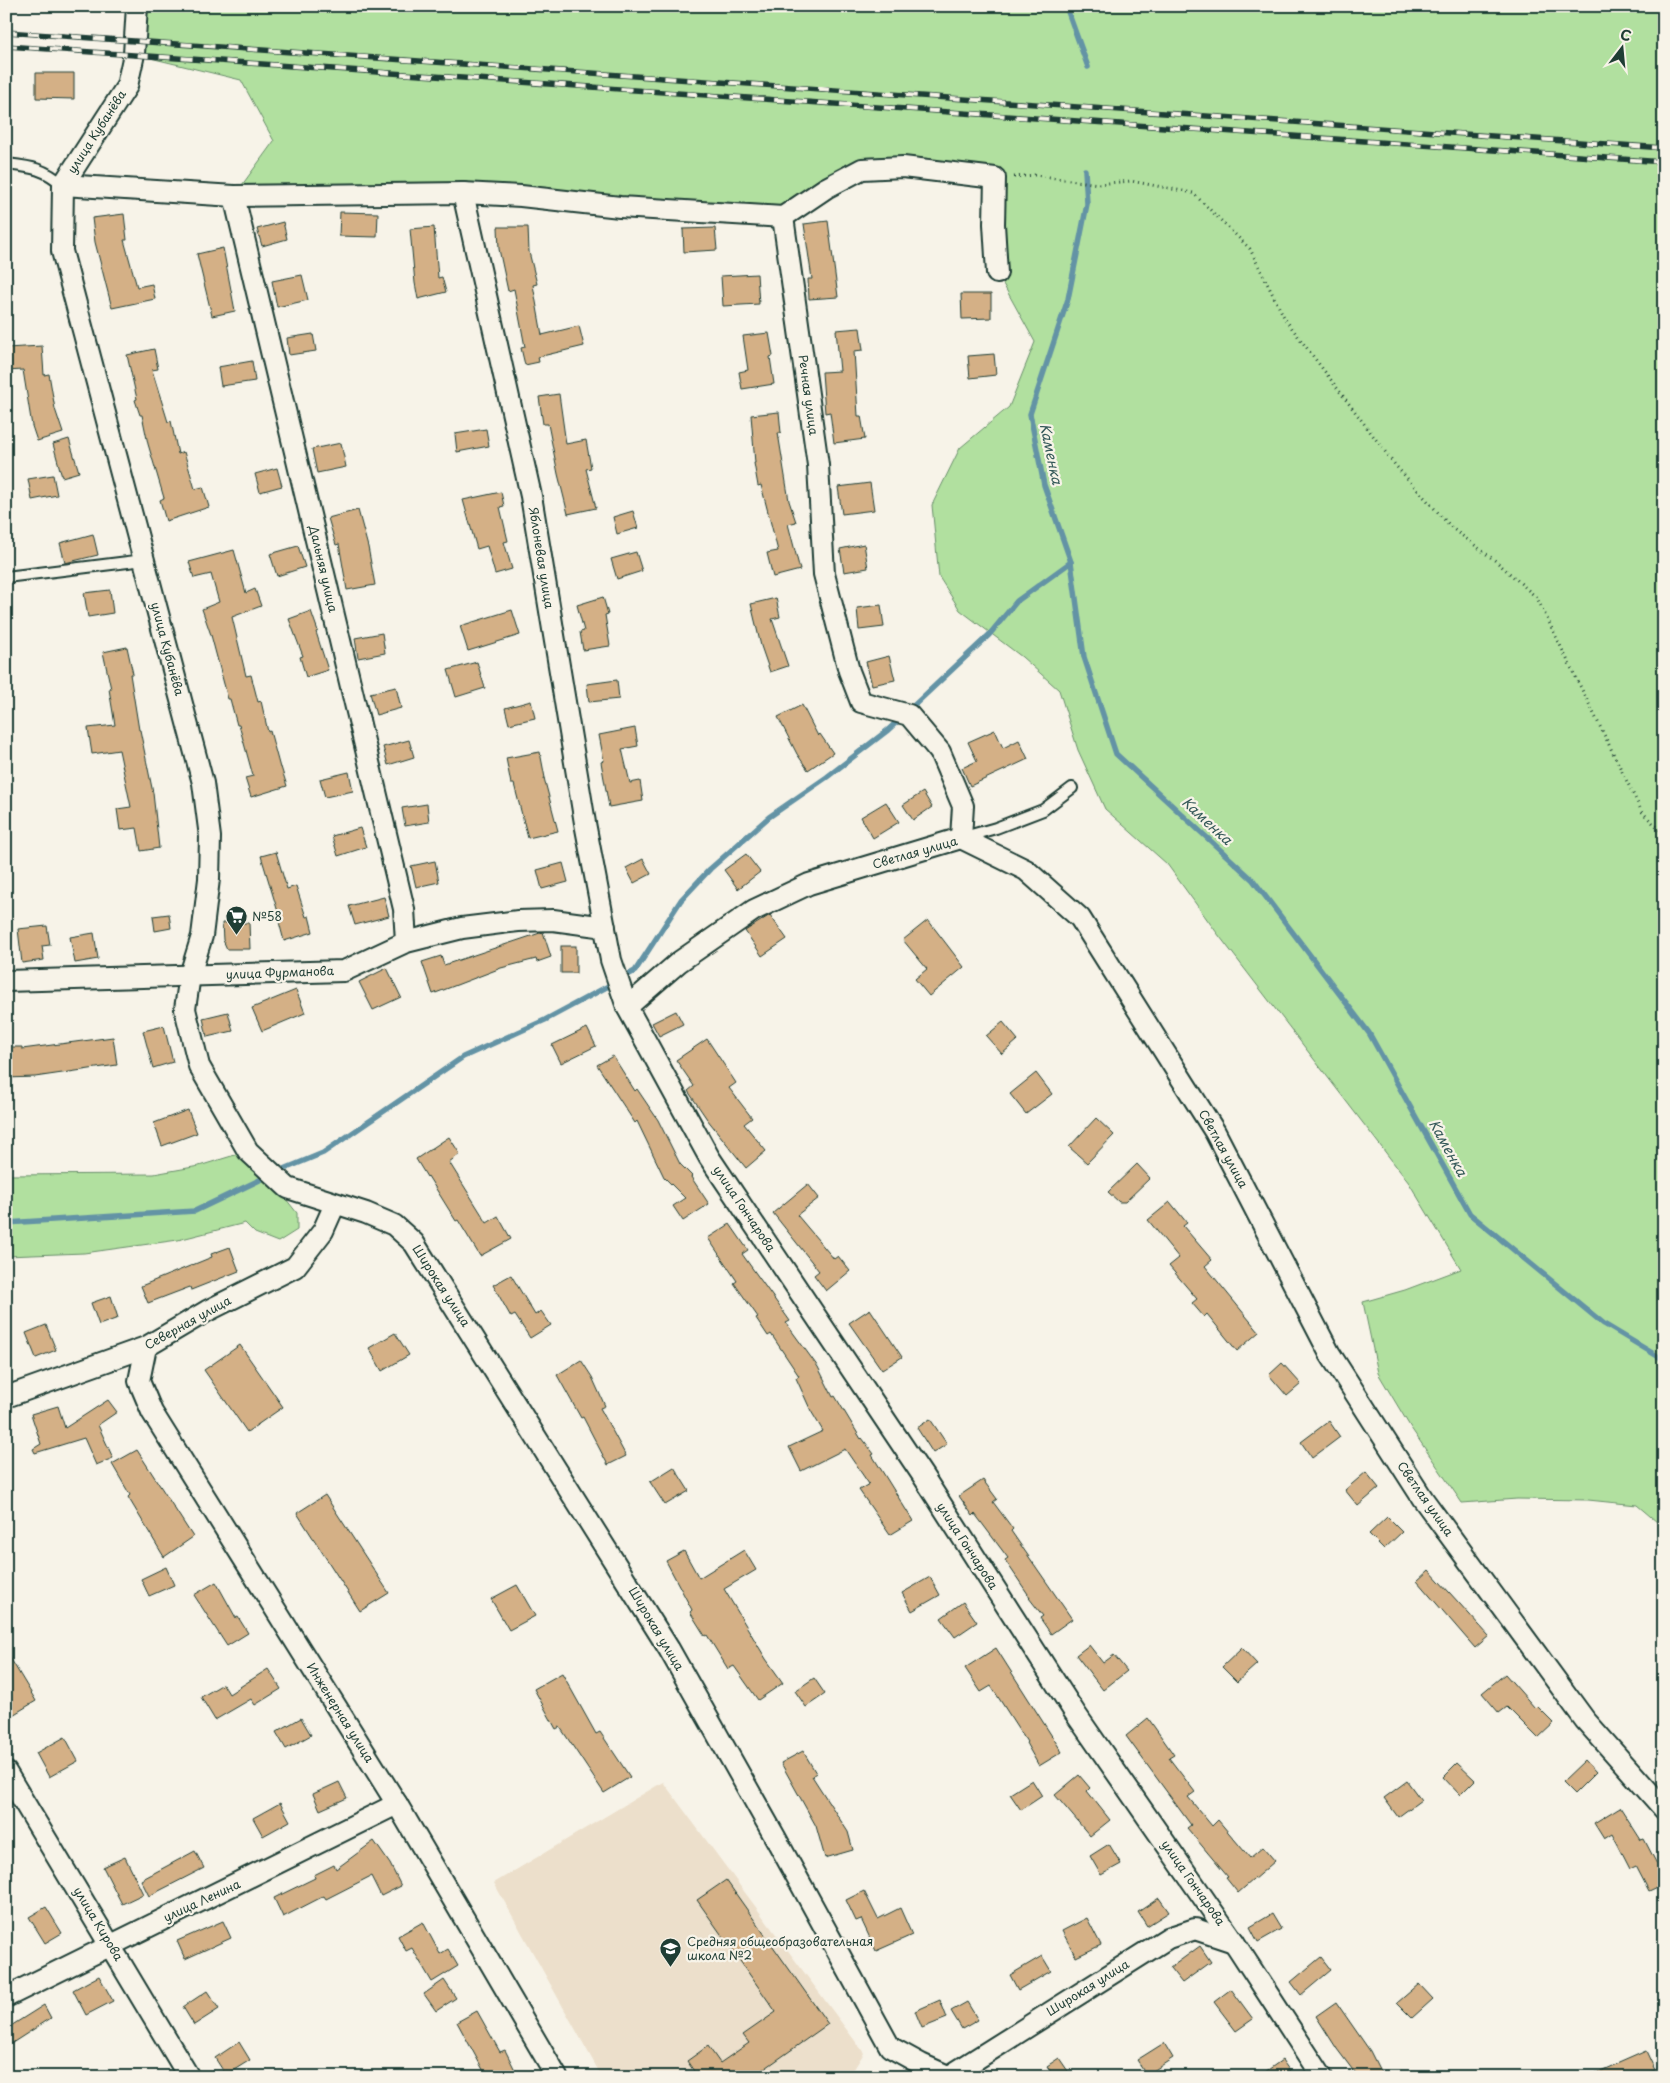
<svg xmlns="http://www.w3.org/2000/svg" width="1670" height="2083" font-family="'Playpen Sans',sans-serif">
<rect width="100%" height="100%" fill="#f7f3e8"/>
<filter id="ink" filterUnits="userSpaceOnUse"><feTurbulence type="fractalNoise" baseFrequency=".02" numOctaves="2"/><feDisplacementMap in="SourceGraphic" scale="10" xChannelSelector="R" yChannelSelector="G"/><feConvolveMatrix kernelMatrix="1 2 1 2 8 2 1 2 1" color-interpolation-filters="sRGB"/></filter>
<g filter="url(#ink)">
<!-- built -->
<path fill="#ecdfcb" d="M663 1782 864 2053 849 2077H602L494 1883Z"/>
<!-- green -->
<g fill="#b1e09f" stroke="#688e6a">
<path d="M137 6H1664V1528L1637 1505 1588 1500 1517 1499 1462 1503 1411 1428 1378 1373 1363 1302 1405 1290 1461 1269 1409 1183 1217 933 1167 864 1105 809 1078 750 1059 690 1022 657 960 610 939 577 932 505 960 448 1009 407 1035 342 997 273 995 178 862 169 783 217 620 207 234 196 274 141 241 80 134 54Z"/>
<path d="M248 1151 297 1213V1230L278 1242 255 1233 245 1223 178 1240 84 1253 6 1256V1175L154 1174 199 1166Z"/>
</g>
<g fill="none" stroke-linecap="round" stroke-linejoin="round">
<!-- stream -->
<g stroke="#6393a5" stroke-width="5.5">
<path d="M1066 6 1088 67"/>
<path d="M1085 170 1087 204 1068 299 1030 414 1044 485 1071 562 1084 657 1116 754 1253 880 1369 1033 1470 1214 1604 1324 1664 1360"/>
<path d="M908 711 989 635 1017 601 1071 562"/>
<path d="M622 978 635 971 681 900 710 869 769 817 827 777 888 730 901 718"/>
<path d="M277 1172 323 1153 463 1057 545 1020 614 983"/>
<path d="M6 1223 195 1211 268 1176"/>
</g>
</g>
<!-- building -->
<g fill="#d4b086" stroke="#1f3d34">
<path d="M36 73H74V99L36 98Z"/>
<path d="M340 212 378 213 377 237 339 236Z"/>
<path d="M124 214 127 240H124L137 287 152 284 155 299 112 308 95 242 92 218Z"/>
<path d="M828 221 838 297 809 299 808 279H812L804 224Z"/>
<path d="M283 222 287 239 262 246 257 229Z"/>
<path d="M434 227 438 278 442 277 446 292 418 299 415 283 410 229Z"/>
<path d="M498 227H528L529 252 537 284 533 285 542 335 579 326 584 346 538 357 539 362 525 365 521 348 525 347 514 289 508 291 499 249Z"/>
<path d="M715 228 717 250 684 252 683 229Z"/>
<path d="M223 248 235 311 212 316 197 254Z"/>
<path d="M757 274 759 304 723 306 721 276Z"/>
<path d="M302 275 308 300 277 307 272 281Z"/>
<path d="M961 294H991V318L962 319Z"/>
<path d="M860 328 863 350 854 351 858 416H861L865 439 834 443 830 412 825 413 822 372 840 371 836 330Z"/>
<path d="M769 333 773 356 770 357 774 384 742 389 739 372 748 370 743 336Z"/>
<path d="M313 334 316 351 289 355 287 338Z"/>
<path d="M42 346 44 375 49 374 55 409 63 433 37 441 32 426 23 370 6 371V348Z"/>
<path d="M154 349 158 369 152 370 168 422 171 421 178 454 184 452 195 489 203 487 209 507 166 521 160 500 164 498 148 444 142 415H140L135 400 137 399 127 355Z"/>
<path d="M994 354 996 375 970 378 968 356Z"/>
<path d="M252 361 255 381 221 386 218 367Z"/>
<path d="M559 394 566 444 586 440 591 468 586 469 596 508 568 514 558 474 548 424H543L539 397Z"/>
<path d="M779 412 781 433H778L789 501 796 522 788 524 800 570 773 577 767 553 778 551 761 485 758 486 754 463H755L751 415Z"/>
<path d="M486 429 489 446 457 452 455 434Z"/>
<path d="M69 439 79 472 62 477 53 444Z"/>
<path d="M341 443 346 467 317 473 312 449Z"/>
<path d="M277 468 282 486 260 492 255 474Z"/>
<path d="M53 475 57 495 32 500 28 479Z"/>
<path d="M870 483 874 510 842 514 838 487Z"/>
<path d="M501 492 504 506 500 507 508 541 504 542 512 569 495 574 487 546 477 549 463 500Z"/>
<path d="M358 510 368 547 375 585 347 590 339 544 336 545 328 518Z"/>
<path d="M633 511 638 528 617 534 613 517Z"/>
<path d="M93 534 98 555 65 563 60 543Z"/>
<path d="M864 544 868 568 844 572 840 549Z"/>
<path d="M298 546 305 567 277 576 270 554Z"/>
<path d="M234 550 246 593 255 589 261 606 232 617 246 676 251 675 258 702 261 701 268 732 270 731 280 768 281 767 287 786 251 797 245 778 253 776 239 725H237L230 699H228L211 635 202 609 219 602 211 574 194 578 189 562Z"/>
<path d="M636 552 642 571 617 579 611 559Z"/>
<path d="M110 590 113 613 88 617 84 593Z"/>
<path d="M603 597 608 614 605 615 610 646 583 650 580 632 584 631 577 605Z"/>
<path d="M776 598 780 617 772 619 788 666 770 672 761 646 751 604Z"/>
<path d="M881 605 884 627 859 630 857 608Z"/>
<path d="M512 610 520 635 468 651 460 626Z"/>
<path d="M311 611 318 631 316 632 328 670 306 677 300 657 303 656 289 619Z"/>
<path d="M382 633 385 653 358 658 355 638Z"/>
<path d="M127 647 133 674H130L139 730H140L153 793 159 848 141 851 137 828 120 830 117 809 131 807 119 750 92 754 88 728 115 725 109 689H111L103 652Z"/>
<path d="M889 656 895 680 872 685 866 662Z"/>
<path d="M477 662 485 688 456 697 448 670Z"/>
<path d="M617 680 619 699 589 702 587 684Z"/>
<path d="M396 687 401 708 376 715 370 693Z"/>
<path d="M531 701 535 718 509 724 505 708Z"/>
<path d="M802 705 818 736 820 734 833 753 808 770 797 754 778 717Z"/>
<path d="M635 728 638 746 622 749 630 783 640 781 643 801 609 807 601 762 604 761 599 735Z"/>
<path d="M995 730 1003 748 1019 740 1028 759 970 786 962 768 977 761 968 742Z"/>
<path d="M409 740 414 757 388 765 383 747Z"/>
<path d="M540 752 545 778H544L558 831 528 838 514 784H511L506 758Z"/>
<path d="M349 772 353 791 325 797 320 779Z"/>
<path d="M923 792 932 807 913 820 903 805Z"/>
<path d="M886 802 899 822 873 838 861 817Z"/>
<path d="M427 804 429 822 405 826 402 808Z"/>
<path d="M360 828 366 847 338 856 332 836Z"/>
<path d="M276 852 287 889 296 886 306 917 309 916 313 932 284 941 279 922H281L261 856Z"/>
<path d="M746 854 760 872 738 889 724 870Z"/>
<path d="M643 859 651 874 634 883 626 868Z"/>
<path d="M435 861 439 882 416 887 411 866Z"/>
<path d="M563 863 568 882 542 889 537 870Z"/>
<path d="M384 897 389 916 355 925 349 906Z"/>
<path d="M169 914 171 928 155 931 153 916Z"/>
<path d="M770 915 787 939 762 956 745 931Z"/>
<path d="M928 920 964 967 929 996 915 979 927 969 903 940Z"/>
<path d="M222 923H249L250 949H227L223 940Z"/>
<path d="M47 926 50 945 42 946 44 960 22 963 18 929Z"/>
<path d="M543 932 551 957 537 962 536 959 501 968 433 994 422 962 441 956 444 965Z"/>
<path d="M94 933 98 959 75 963 70 937Z"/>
<rect x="561" y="946" width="15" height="27"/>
<path d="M387 968 401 997 373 1010 359 982Z"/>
<path d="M296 990 305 1013 262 1031 252 1008Z"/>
<path d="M676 1011 683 1024 659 1036 652 1023Z"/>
<path d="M228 1012 233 1031 207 1037 203 1018Z"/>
<path d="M1003 1022 1018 1040 1002 1054 986 1036Z"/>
<path d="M164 1026 173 1062 153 1068 143 1031Z"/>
<path d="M587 1028 596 1046 561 1063 552 1045Z"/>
<path d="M113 1037 117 1065 35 1077 6 1078V1047H22V1049Z"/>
<path d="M707 1039 736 1083 729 1088 752 1118 744 1124 766 1151 746 1168 707 1119 688 1091 694 1086 676 1060Z"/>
<path d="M613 1056 635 1091 637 1089 658 1120 680 1164 692 1176 691 1177 709 1204 683 1221 673 1206 685 1198 664 1177 637 1121 635 1123 597 1065Z"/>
<path d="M1036 1073 1052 1094 1026 1114 1010 1094Z"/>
<path d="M188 1110 197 1133 162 1146 154 1123Z"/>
<path d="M1096 1118 1114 1135 1087 1163 1069 1147Z"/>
<path d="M449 1137 460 1154 449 1162 487 1223 498 1216 511 1239 480 1256 458 1220 456 1221 428 1176 427 1177 416 1159Z"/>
<path d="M1137 1164 1150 1178 1125 1202H1119L1108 1192Z"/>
<path d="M808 1184 819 1198 797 1215 834 1259 838 1256 850 1271 826 1291 814 1275 819 1271 773 1213Z"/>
<path d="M1170 1202 1187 1223 1183 1226 1212 1260 1205 1266 1259 1332 1237 1351 1207 1314 1204 1317 1192 1303 1197 1299 1169 1266 1179 1258 1148 1220Z"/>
<path d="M730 1224 748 1250 742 1254 790 1321 786 1323 818 1367 833 1397 835 1396 861 1439 862 1438 874 1454 872 1455 913 1521 890 1535 859 1490 869 1484 845 1449 801 1471 789 1447 823 1431 811 1411 796 1378 799 1376 771 1334 768 1336 756 1318 758 1317 734 1283 737 1281 708 1238Z"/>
<path d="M230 1247 239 1271 191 1290 190 1287 148 1303 141 1286 212 1257 211 1254Z"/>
<path d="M511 1275 535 1315 541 1311 551 1325 530 1338 515 1315 511 1317 493 1285Z"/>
<path d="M111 1296 118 1318 99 1325 91 1303Z"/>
<path d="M870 1309 902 1357 882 1370 849 1323Z"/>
<path d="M46 1325 56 1350 36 1358 26 1333Z"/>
<path d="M395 1333 409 1355 382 1371 369 1348Z"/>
<path d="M240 1345 283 1407 247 1432 204 1370Z"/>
<path d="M581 1360 592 1377 605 1406 600 1408 626 1456 608 1465 583 1417 581 1418 557 1375Z"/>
<path d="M1282 1363 1301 1384 1287 1396 1269 1375Z"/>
<path d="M108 1400 117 1412 98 1425 113 1458 96 1465 84 1438 35 1453 33 1449 41 1444 31 1414 58 1406 65 1428Z"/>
<path d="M930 1419 947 1444 933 1453 917 1428Z"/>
<path d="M1329 1421 1340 1437 1312 1458 1301 1442Z"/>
<path d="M137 1450 193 1537 164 1557 128 1497 130 1495 112 1464Z"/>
<path d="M674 1467 689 1491 665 1505 650 1482Z"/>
<path d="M1366 1472 1379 1488 1358 1506 1345 1490Z"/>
<path d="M983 1480 997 1499 993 1502 1013 1529 1011 1531 1072 1619 1051 1634 1040 1618 1043 1616 1029 1598 1030 1597 1005 1560 1008 1558 975 1514 973 1516 959 1496Z"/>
<path d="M325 1495 389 1593 360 1611 297 1513Z"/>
<path d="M1387 1517 1402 1532 1384 1549 1369 1534Z"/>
<path d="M744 1550 756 1570 724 1589 766 1659 783 1683 758 1700 734 1666 728 1669 707 1635 705 1636 690 1612 692 1610 666 1561 684 1551 699 1578Z"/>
<path d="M166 1567 174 1585 149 1596 141 1579Z"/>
<path d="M1429 1570 1489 1636 1475 1648 1417 1581Z"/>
<path d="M930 1577 940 1595 912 1611 902 1593Z"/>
<path d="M216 1582 236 1618 238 1617 248 1633 227 1646 194 1595Z"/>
<path d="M517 1585 535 1616 509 1630 491 1599Z"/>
<path d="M963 1602 977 1622 955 1637 941 1618Z"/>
<path d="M1089 1645 1103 1663 1114 1655 1127 1671 1103 1690 1076 1655Z"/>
<path d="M996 1648 1062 1752 1039 1766 1026 1743 1027 1742 991 1686 981 1692 965 1668Z"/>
<path d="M1242 1648 1257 1664 1237 1682 1222 1667Z"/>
<path d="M6 1651 36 1701 6 1719Z"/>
<path d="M268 1669 281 1689 255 1705 251 1699 215 1720 201 1697 223 1684 229 1694Z"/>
<path d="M562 1673 596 1734 600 1732 630 1777 604 1793 560 1727 556 1729 534 1689Z"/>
<path d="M1505 1674 1535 1708 1537 1706 1554 1723 1538 1738 1507 1707 1499 1713 1482 1693Z"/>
<path d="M814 1678 825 1694 806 1707 795 1691Z"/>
<path d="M301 1718 311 1735 286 1749 276 1732Z"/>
<path d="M1148 1718 1174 1755 1169 1758 1195 1792 1188 1797 1212 1826 1218 1820 1250 1858 1263 1847 1275 1861 1238 1893 1226 1878 1228 1877 1187 1828 1191 1825 1126 1736Z"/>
<path d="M65 1737 78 1761 49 1777 36 1753Z"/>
<path d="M803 1751 816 1773 812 1776 848 1832 853 1850 825 1858 816 1826 781 1763Z"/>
<path d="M1585 1760 1596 1772 1574 1794 1562 1782Z"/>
<path d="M1457 1763 1475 1780 1460 1795 1443 1777Z"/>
<path d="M1079 1775 1090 1788 1087 1791 1110 1820 1090 1836 1055 1795Z"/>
<path d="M1032 1780 1042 1796 1021 1810 1010 1794Z"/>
<path d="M1407 1781 1421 1800 1398 1817 1384 1798Z"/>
<path d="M339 1782 347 1798 320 1810 313 1794Z"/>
<path d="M280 1803 290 1821 263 1836 253 1818Z"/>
<path d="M1620 1807 1641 1840 1644 1839 1658 1866 1664 1863V1884L1649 1891 1636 1866 1630 1869 1612 1834 1604 1839 1594 1823Z"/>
<path d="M374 1841 390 1864 401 1886 381 1896 371 1876 326 1899 324 1896 283 1917 274 1898 315 1878 314 1875 334 1865 336 1869Z"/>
<path d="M1109 1844 1121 1864 1101 1875 1090 1856Z"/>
<path d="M195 1851 204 1868 149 1896 141 1880Z"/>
<path d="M125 1857 143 1894 122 1904 103 1867Z"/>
<path d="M726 1880 828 2024 753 2077H698L687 2061 708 2046 720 2063 749 2043 743 2035 776 2012 697 1900Z"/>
<path d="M864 1891 878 1919 900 1908 912 1935 876 1951 861 1919 856 1921 846 1900Z"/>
<path d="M1159 1898 1169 1912 1147 1926 1138 1912Z"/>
<path d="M46 1907 62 1933 45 1943 29 1917Z"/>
<path d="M1272 1914 1281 1929 1258 1942 1250 1927Z"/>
<path d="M1087 1918 1101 1945 1076 1957 1062 1931Z"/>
<path d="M223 1921 231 1938 185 1959 177 1941Z"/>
<path d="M423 1922 440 1954 448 1949 458 1966 432 1982 412 1948 406 1951 398 1936Z"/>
<path d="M1200 1946 1211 1962 1182 1983 1170 1968Z"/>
<path d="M1042 1956 1051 1971 1018 1990 1010 1975Z"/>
<path d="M1321 1957 1331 1970 1301 1995 1291 1982Z"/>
<path d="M99 1976 113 2001 86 2015 73 1990Z"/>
<path d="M444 1980 456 1998 436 2011 424 1994Z"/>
<path d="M1419 1984 1433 1999 1412 2018 1397 2003Z"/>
<path d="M1231 1989 1253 2019 1236 2031 1214 2002Z"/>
<path d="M207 1991 219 2009 194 2025 183 2007Z"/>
<path d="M940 2000 947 2018 922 2028 915 2011Z"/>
<path d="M967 2002 978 2020 962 2029 951 2011Z"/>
<path d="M1336 2002 1370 2051 1383 2077H1358L1337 2049 1316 2016Z"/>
<path d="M44 2005 51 2018 6 2047V2029Z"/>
<path d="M477 2011 500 2052 505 2050 515 2070 501 2077H487L457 2022Z"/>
<path d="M239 2042 250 2060 226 2075 215 2058Z"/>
<path d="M1164 2043 1173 2058 1147 2075 1137 2060Z"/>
<path d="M1646 2051 1655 2070 1638 2077H1587Z"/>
<path d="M1059 2058 1072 2077H1054L1047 2066Z"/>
<path d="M1282 2060 1294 2077H1258Z"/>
</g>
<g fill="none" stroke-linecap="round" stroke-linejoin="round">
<defs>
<g id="service">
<path d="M6 164C31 167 44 168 63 185"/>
<path d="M6 577 144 560"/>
<path d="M964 837 996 828 1043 810 1072 788"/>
</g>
<g id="minor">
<path d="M137 6 134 54 127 86 63 185 62 251 203 783 210 837 209 879 202 936 190 975 185 1009 199 1066 248 1151 288 1188 366 1213 394 1225 414 1243 669 1649 775 1837 890 2047 921 2064 950 2077"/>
<path d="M63 185 234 196 463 193 521 196 620 207 783 217"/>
<path d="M463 193 531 496 585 823 611 960 627 1007 709 1157 923 1476 1075 1713 1234 1942 1322 2077"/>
<path d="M234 196 404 909 406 942"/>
<path d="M783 217 818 465 824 574 849 671 861 702 909 715 940 752 963 806 961 838"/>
<path d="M783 217 826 188 862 169 903 167 995 178 994 224 997 273"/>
<path d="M6 981 344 971 406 942 462 928 518 921 553 920 605 927"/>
<path d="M627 1007 679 962 754 910 809 884 961 838 1026 870 1080 918 1215 1132 1330 1354 1423 1499 1585 1720 1664 1809"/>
<path d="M146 1347 139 1381 152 1412 397 1804 557 2077"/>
<path d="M6 1397 146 1347 207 1311 295 1267 323 1231 335 1204"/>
<path d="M6 1772 189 2077"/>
<path d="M6 1997 397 1804"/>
<path d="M948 2077 1168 1938 1195 1929 1234 1942"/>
</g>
</defs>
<!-- service casing -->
<use href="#service" stroke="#1f3d34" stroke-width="14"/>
<!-- minor casing -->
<use href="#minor" stroke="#1f3d34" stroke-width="24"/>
<!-- path -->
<path stroke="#1f3d34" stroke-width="3" stroke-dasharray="1 4" stroke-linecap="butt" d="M1014 177 1035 175 1098 184 1131 181 1193 193 1250 249 1285 319 1396 466 1452 528 1497 562 1537 598 1642 812 1664 834"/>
<!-- service -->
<use href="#service" stroke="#f7f3e8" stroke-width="10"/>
<!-- minor -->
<use href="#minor" stroke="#f7f3e8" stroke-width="20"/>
<defs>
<g id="rail">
<path d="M6 32 1664 148"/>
<path d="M6 46 1664 162"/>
</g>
</defs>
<!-- rail casing -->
<use href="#rail" stroke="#1f3d34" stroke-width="5.5"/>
<!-- rail -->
<use href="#rail" stroke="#f7f3e8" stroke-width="4" stroke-dasharray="11" stroke-linecap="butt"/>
</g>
</g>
<!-- icons -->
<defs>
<symbol id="supermarket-pin" viewBox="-11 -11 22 30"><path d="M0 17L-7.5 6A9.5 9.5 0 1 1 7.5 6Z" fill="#1f3d34" stroke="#f7f3e8"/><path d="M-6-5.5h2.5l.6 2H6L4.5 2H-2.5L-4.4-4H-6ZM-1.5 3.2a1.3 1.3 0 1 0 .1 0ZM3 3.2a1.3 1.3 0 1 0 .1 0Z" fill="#fff"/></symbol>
<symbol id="school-pin" viewBox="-11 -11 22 30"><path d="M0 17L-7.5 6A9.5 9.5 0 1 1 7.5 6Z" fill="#1f3d34" stroke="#f7f3e8"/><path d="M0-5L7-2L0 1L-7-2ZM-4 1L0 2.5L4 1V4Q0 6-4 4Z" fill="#fff"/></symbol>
</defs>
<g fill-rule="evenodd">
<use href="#supermarket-pin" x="224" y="904" width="25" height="34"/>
<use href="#school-pin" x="658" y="1936" width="25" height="34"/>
</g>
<g text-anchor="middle" stroke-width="4.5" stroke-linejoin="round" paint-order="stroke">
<!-- street labels -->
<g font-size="12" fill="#1f3d34" stroke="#f7f3e8">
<text transform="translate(97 132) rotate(-57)" y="4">улица Кубанёва</text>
<text transform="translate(808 395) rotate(82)" y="4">Речная улица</text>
<text transform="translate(541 558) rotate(81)" y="4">Яблоневая улица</text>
<text transform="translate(323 569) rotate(77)" y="4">Дальняя улица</text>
<text transform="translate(167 649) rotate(75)" y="4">улица Кубанёва</text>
<text transform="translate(915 853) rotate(-16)" y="4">Светлая улица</text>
<text transform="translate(280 973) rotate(-2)" y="4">улица Фурманова</text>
<text transform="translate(1223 1149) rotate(61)" y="4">Светлая улица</text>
<text transform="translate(744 1209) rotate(56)" y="4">улица Гончарова</text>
<text transform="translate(441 1286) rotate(57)" y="4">Широкая улица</text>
<text transform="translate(188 1323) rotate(-29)" y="4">Северная улица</text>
<text transform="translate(1425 1499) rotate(55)" y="4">Светлая улица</text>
<text transform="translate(967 1546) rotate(57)" y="4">улица Гончарова</text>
<text transform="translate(656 1629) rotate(59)" y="4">Широкая улица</text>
<text transform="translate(340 1713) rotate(58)" y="4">Инженерная улица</text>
<text transform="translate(1193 1883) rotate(55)" y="4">улица Гончарова</text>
<text transform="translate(202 1901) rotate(-25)" y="4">улица Ленина</text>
<text transform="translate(98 1924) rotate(59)" y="4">улица Кирова</text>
<text transform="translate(1088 1988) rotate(-32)" y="4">Широкая улица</text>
</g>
<!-- poi labels -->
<g font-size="12" fill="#1f3d34" stroke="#f7f3e8" text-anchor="start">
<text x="252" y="921">№58</text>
<text x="687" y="1946">Средняя общеобразовательная<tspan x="687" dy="14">школа №2</tspan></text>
</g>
<!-- water labels -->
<g font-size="14" font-style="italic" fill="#365a5a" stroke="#f7f3e8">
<text transform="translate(1051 454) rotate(78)" y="5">Каменка</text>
<text transform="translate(1207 821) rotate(43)" y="5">Каменка</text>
<text transform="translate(1448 1148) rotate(61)" y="5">Каменка</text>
</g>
</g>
<!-- margin -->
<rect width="1670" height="2083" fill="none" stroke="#f7f3e8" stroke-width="25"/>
<rect x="12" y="12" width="1645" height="2058" fill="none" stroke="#1f3d34" stroke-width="2" filter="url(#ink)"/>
<!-- north arrow -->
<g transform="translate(1622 48) rotate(16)" stroke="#f7f3e8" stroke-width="4" paint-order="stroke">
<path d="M0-4L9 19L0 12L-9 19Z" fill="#1f3d34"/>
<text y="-8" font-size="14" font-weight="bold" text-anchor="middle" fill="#1f3d34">С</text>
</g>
</svg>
